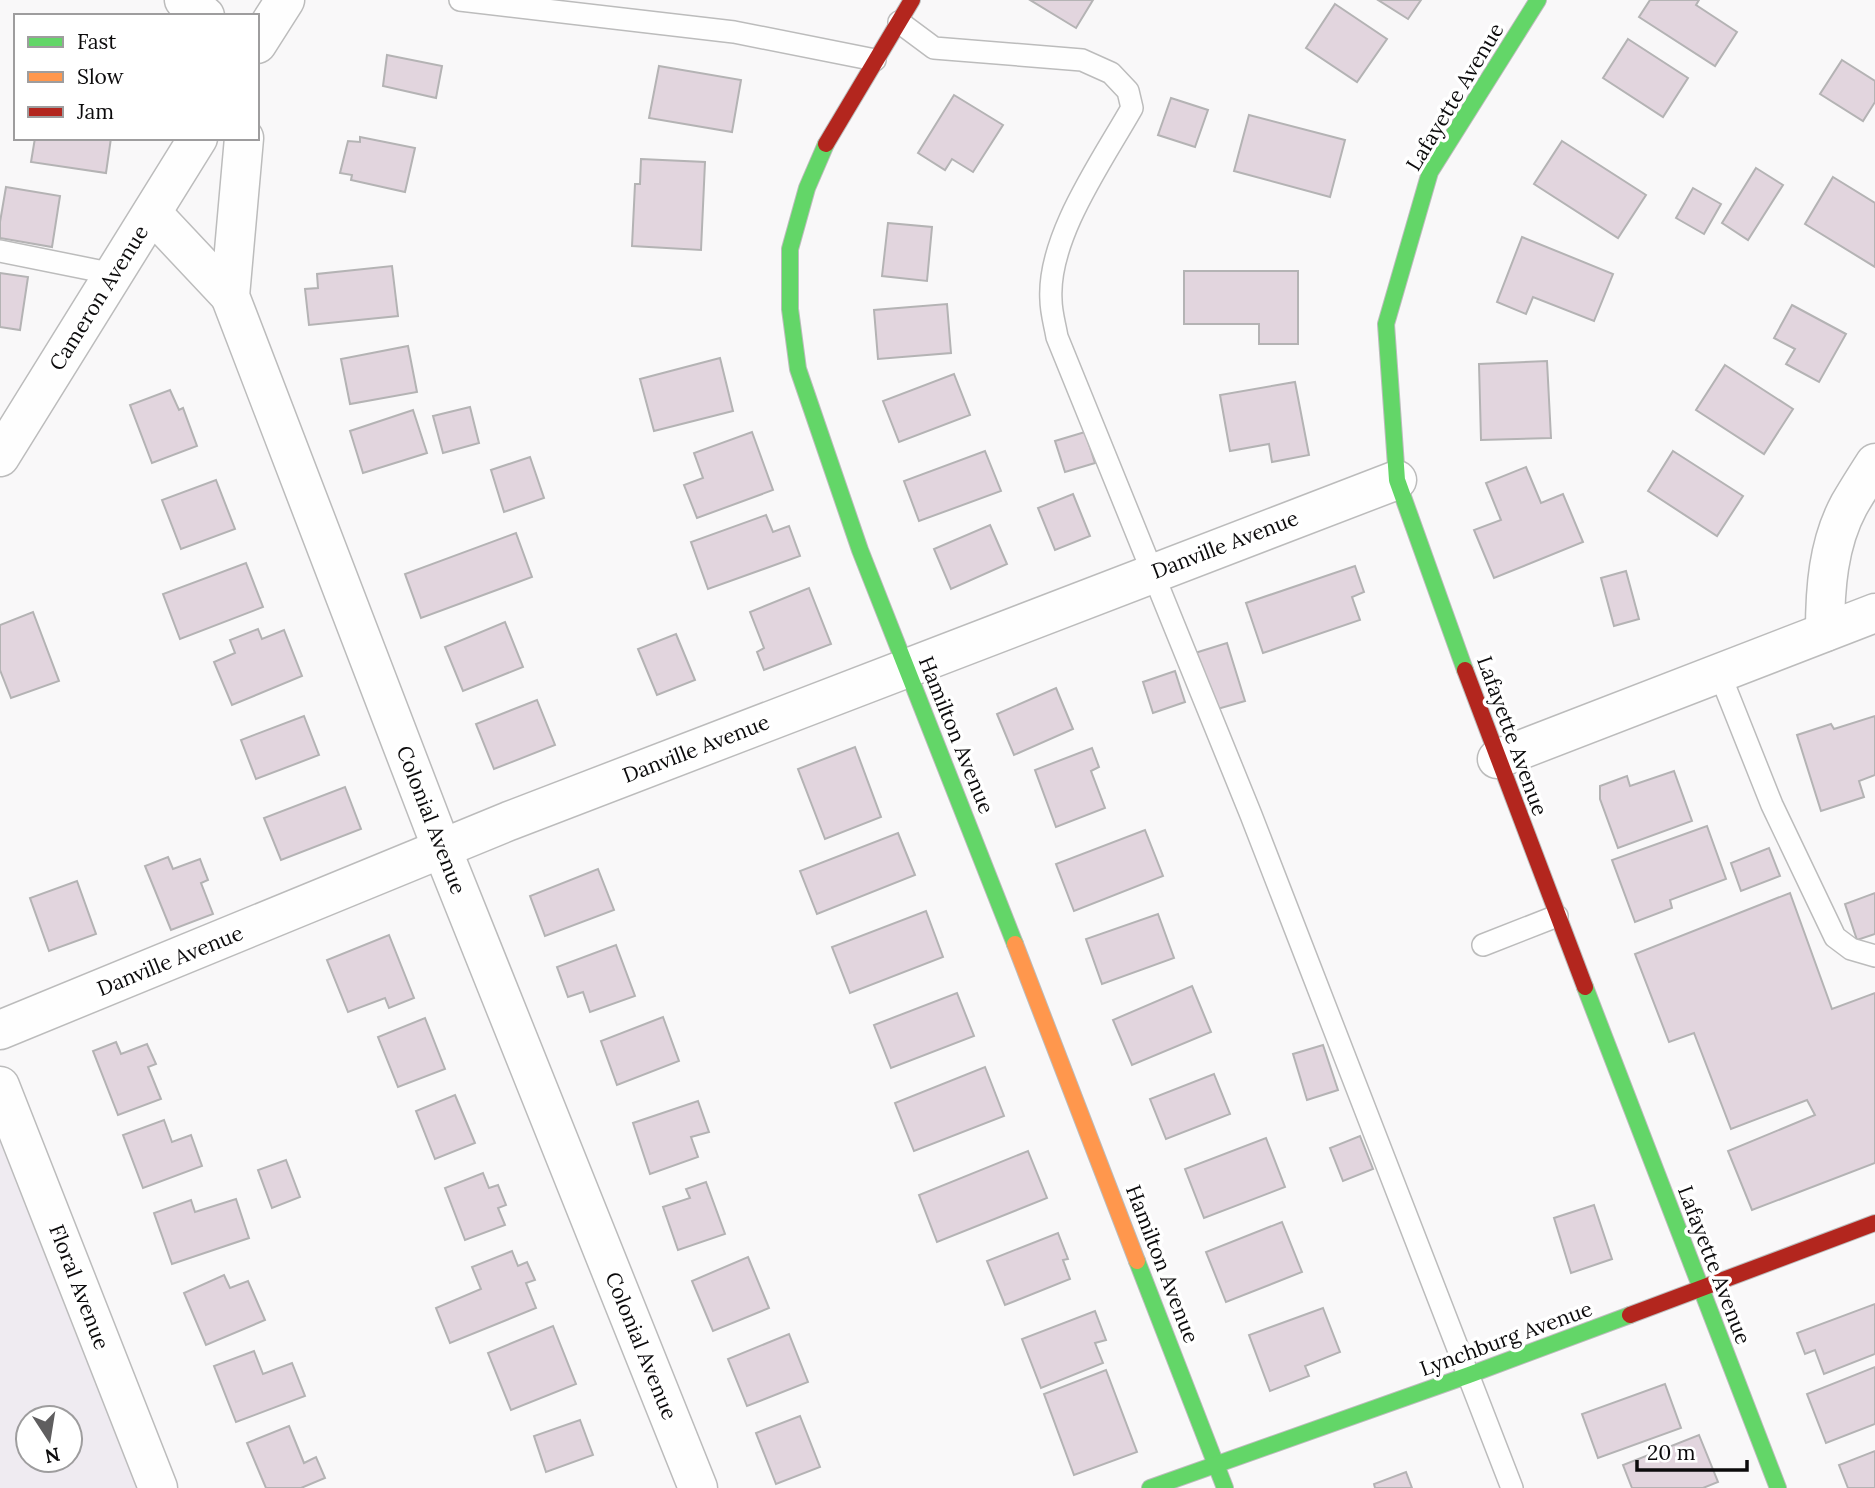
<svg xmlns="http://www.w3.org/2000/svg" width="1875" height="1488" font-family="Lora,serif">
<rect width="100%" height="100%" fill="#f9f8f9"/>
<!-- built -->
<path fill="#efebf1" fill-rule="evenodd" d="M0 1137 139 1488H0ZM28 1418H70V1460H28Z"/>
<!-- building -->
<g fill="#e2d5de" stroke="#b4b3b4" stroke-width="2">
<path d="M1030 0H1093L1076 28Z"/>
<path d="M1378 0H1421L1408 19Z"/>
<path d="M1650 0H1699L1696 5 1737 32 1715 66 1639 17Z"/>
<path d="M1335 4 1387 39 1357 82 1306 48Z"/>
<path d="M1628 39 1688 78 1663 117 1603 78Z"/>
<path d="M387 55 442 66 436 98 383 86Z"/>
<path d="M1842 60 1875 81V102L1863 121 1820 94Z"/>
<path d="M659 66 741 80 732 132 649 118Z"/>
<path d="M954 95 1003 125 973 172 952 159 945 170 918 153Z"/>
<path d="M1171 98 1208 110 1195 147 1158 135Z"/>
<path d="M1249 115 1345 140 1330 197 1234 171Z"/>
<path d="M360 137 415 148 405 192 351 180 352 175 340 173 348 141 360 142Z"/>
<path d="M35 138H111L106 173 31 162Z"/>
<path d="M1562 141 1646 195 1618 238 1534 184Z"/>
<path d="M641 159 705 162 701 250 632 246 635 184H640Z"/>
<path d="M1756 168 1783 185 1748 240 1722 223Z"/>
<path d="M1833 177 1875 203V267L1805 224Z"/>
<path d="M6 187 60 196 52 247 0 238V222Z"/>
<path d="M1693 188 1721 204 1704 234 1676 218Z"/>
<path d="M888 223 932 227 927 281 882 276Z"/>
<path d="M1522 237 1613 274 1594 321 1533 297 1526 314 1497 302Z"/>
<path d="M392 266 398 316 309 325 305 289 318 288 317 274Z"/>
<path d="M1184 271H1298V344H1259V324H1184Z"/>
<path d="M0 273 28 277 20 330 0 327Z"/>
<path d="M947 304 951 353 878 359 874 310Z"/>
<path d="M1792 305 1846 334 1819 382 1786 364 1795 349 1774 338Z"/>
<path d="M408 346 417 392 350 404 341 359Z"/>
<path d="M720 358 733 411 654 431 640 379Z"/>
<path d="M1547 361 1551 438 1481 440 1479 364Z"/>
<path d="M1725 365 1793 409 1764 454 1696 410Z"/>
<path d="M954 374 970 415 899 442 883 401Z"/>
<path d="M1295 382 1309 455 1272 462 1269 444 1230 451 1220 395Z"/>
<path d="M170 390 179 410 183 408 197 446 152 463 130 405Z"/>
<path d="M470 407 479 443 443 453 433 416Z"/>
<path d="M413 410 427 453 363 473 350 431Z"/>
<path d="M752 432 773 490 697 518 684 485 703 478 694 453Z"/>
<path d="M1085 432 1095 463 1065 472 1055 441Z"/>
<path d="M985 451 1001 491 919 521 904 481Z"/>
<path d="M1673 451 1743 496 1717 536 1648 491Z"/>
<path d="M530 457 544 498 504 512 491 470Z"/>
<path d="M1526 467 1541 503 1563 494 1583 542 1494 578 1474 530 1501 520 1486 483Z"/>
<path d="M216 480 235 529 181 549 162 500Z"/>
<path d="M1073 494 1090 536 1055 550 1038 508Z"/>
<path d="M766 515 773 532 789 526 800 556 708 589 691 542Z"/>
<path d="M990 525 1007 564 951 589 934 549Z"/>
<path d="M516 533 532 577 421 618 405 574Z"/>
<path d="M246 563 263 607 180 639 163 594Z"/>
<path d="M1355 566 1364 592 1352 597 1360 620 1263 653 1246 603Z"/>
<path d="M1626 571 1639 619 1614 626 1601 578Z"/>
<path d="M809 588 831 644 764 670 757 652 764 648 750 612Z"/>
<path d="M33 612 59 681 11 698 0 670V625Z"/>
<path d="M505 622 523 667 463 691 445 647Z"/>
<path d="M258 629 262 639 284 630 302 676 232 705 214 662 235 653 230 640Z"/>
<path d="M676 634 695 680 657 695 638 649Z"/>
<path d="M1227 643 1245 701 1214 710 1195 653Z"/>
<path d="M1175 671 1185 702 1153 713 1143 682Z"/>
<path d="M1056 688 1073 729 1014 755 997 714Z"/>
<path d="M537 700 555 745 494 769 476 724Z"/>
<path d="M304 716 319 755 256 779 241 740Z"/>
<path d="M1875 716V775L1859 781 1864 797 1821 811 1797 735 1831 724 1834 729Z"/>
<path d="M855 747 881 817 825 839 798 769Z"/>
<path d="M1092 748 1099 767 1091 771 1105 808 1056 827 1035 770Z"/>
<path d="M1674 771 1692 821 1618 848 1600 799V786L1627 776 1630 786Z"/>
<path d="M345 787 361 829 281 860 264 818Z"/>
<path d="M1707 826 1726 879 1670 900 1672 908 1635 922 1612 860Z"/>
<path d="M1145 830 1163 876 1074 911 1056 864Z"/>
<path d="M898 833 915 875 817 914 800 871Z"/>
<path d="M1769 848 1780 876 1741 891 1731 863Z"/>
<path d="M168 857 173 869 200 859 208 880 201 883 213 914 171 930 145 866Z"/>
<path d="M598 869 614 910 545 936 530 896Z"/>
<path d="M77 881 96 934 49 951 30 898Z"/>
<path d="M1790 893 1832 1009 1875 993V1163L1752 1210 1728 1151 1815 1115 1807 1100 1731 1129 1694 1033 1669 1042 1635 954Z"/>
<path d="M1875 893V934L1857 940 1845 904Z"/>
<path d="M926 911 943 957 850 993 832 947Z"/>
<path d="M1158 914 1174 958 1102 984 1086 939Z"/>
<path d="M389 935 414 998 389 1008 385 998 348 1012 327 960Z"/>
<path d="M616 945 635 996 590 1012 583 992 568 997 557 967Z"/>
<path d="M1192 986 1211 1032 1132 1065 1113 1020Z"/>
<path d="M957 993 974 1036 891 1068 874 1025Z"/>
<path d="M663 1017 679 1061 617 1085 601 1041Z"/>
<path d="M425 1018 445 1069 398 1087 378 1037Z"/>
<path d="M116 1042 121 1054 147 1044 156 1064 148 1067 161 1099 118 1115 93 1051Z"/>
<path d="M1323 1045 1338 1090 1307 1100 1293 1054Z"/>
<path d="M985 1067 1004 1116 914 1151 895 1103Z"/>
<path d="M1214 1074 1230 1114 1166 1139 1150 1099Z"/>
<path d="M455 1095 475 1143 435 1159 416 1111Z"/>
<path d="M698 1101 709 1132 691 1137 698 1157 650 1174 633 1123Z"/>
<path d="M164 1120 172 1142 191 1135 202 1166 143 1188 123 1135Z"/>
<path d="M1360 1136 1373 1169 1343 1181 1330 1148Z"/>
<path d="M1266 1138 1285 1187 1204 1218 1185 1169Z"/>
<path d="M1028 1151 1047 1198 937 1242 919 1195Z"/>
<path d="M286 1160 300 1197 272 1208 258 1170Z"/>
<path d="M483 1173 489 1188 498 1185 506 1205 498 1208 505 1225 465 1240 445 1188Z"/>
<path d="M706 1182 725 1234 678 1250 663 1207 690 1198 686 1189Z"/>
<path d="M236 1199 249 1238 172 1264 154 1213 191 1200 195 1212Z"/>
<path d="M1594 1205 1612 1259 1571 1273 1554 1218Z"/>
<path d="M1282 1222 1302 1272 1226 1302 1206 1252Z"/>
<path d="M1058 1233 1068 1259 1063 1260 1070 1279 1005 1305 987 1261Z"/>
<path d="M512 1251 518 1266 527 1262 535 1280 526 1283 536 1308 450 1343 436 1308 481 1289 472 1267Z"/>
<path d="M748 1257 769 1308 713 1331 692 1281Z"/>
<path d="M224 1275 230 1288 248 1281 265 1320 206 1345 184 1293Z"/>
<path d="M1875 1304V1354L1824 1374 1815 1350 1805 1354 1797 1333Z"/>
<path d="M1323 1308 1340 1352 1305 1366 1309 1376 1270 1391 1249 1335Z"/>
<path d="M1095 1311 1106 1340 1095 1343 1103 1363 1041 1388 1022 1339Z"/>
<path d="M553 1326 576 1384 511 1410 488 1353Z"/>
<path d="M789 1334 808 1382 747 1406 728 1359Z"/>
<path d="M254 1351 263 1374 292 1363 305 1396 236 1422 214 1366Z"/>
<path d="M1875 1367V1424L1826 1443 1807 1394Z"/>
<path d="M1106 1370 1137 1452 1074 1475 1044 1394Z"/>
<path d="M1665 1384 1681 1428 1598 1458 1582 1414Z"/>
<path d="M800 1416 820 1467 776 1484 756 1433Z"/>
<path d="M580 1420 593 1455 546 1472 534 1436Z"/>
<path d="M289 1426 304 1463 316 1457 325 1478 301 1488H266L247 1443Z"/>
<path d="M1699 1435 1718 1482 1703 1488H1632L1623 1465Z"/>
<path d="M1875 1451V1488H1848L1839 1465Z"/>
<path d="M1406 1472 1412 1488H1375L1374 1484Z"/>
</g>
<g fill="none" stroke-linecap="round" stroke-linejoin="round">
<defs>
<g id="lane">
<path d="M460 0 734 32 875 60"/>
<path d="M899 22 934 48 1082 60 1111 73 1128 91 1132 108C1102 161 1047 238 1051 300 1051 312 1055 325 1057 337L1251 815 1512 1488"/>
<path d="M0 251 114 274"/>
<path d="M1719 672 1772 805 1835 937 1851 949 1875 956"/>
<path d="M1483 945 1557 916"/>
</g>
<g id="street">
<path d="M184 0 205 16"/>
<path d="M257 44 285 0"/>
<path d="M244 138 230 296 442 849 698 1488"/>
<path d="M152 213 230 296"/>
<path d="M0 457 198 138"/>
<path d="M1825 632C1825 589 1828 544 1849 505 1857 491 1866 477 1875 463"/>
<path d="M1497 759 1875 613"/>
<path d="M0 1030 509 821 1397 480"/>
<path d="M0 1086 158 1488"/>
</g>
<g id="fast">
<path d="M826 144 807 188 790 249V309L798 369 860 550 1015 944"/>
<path d="M1465 670 1397 480 1386 324 1430 172 1538 0"/>
<path d="M1585 987 1778 1488"/>
<path d="M1137 1261 1225 1488"/>
<path d="M1150 1488 1469 1375 1630 1315"/>
</g>
<path id="slow" d="M1015 944 1137 1261"/>
<g id="jam">
<path d="M826 144 912 0"/>
<path d="M1465 670 1585 987"/>
<path d="M1630 1315 1875 1223"/>
</g>
</defs>
<!-- lane casing -->
<use href="#lane" stroke="#bcbcbc" stroke-width="24"/>
<!-- street casing -->
<use href="#street" stroke="#bcbcbc" stroke-width="41"/>
<!-- fast casing -->
<use href="#fast" stroke="#bcbcbc" stroke-width="18"/>
<!-- slow casing -->
<use href="#slow" stroke="#bcbcbc" stroke-width="18"/>
<!-- jam casing -->
<use href="#jam" stroke="#bcbcbc" stroke-width="18"/>
<!-- lane -->
<use href="#lane" stroke="#fefefe" stroke-width="21"/>
<!-- street -->
<use href="#street" stroke="#fefefe" stroke-width="38"/>
<!-- fast -->
<use href="#fast" stroke="#63d668" stroke-width="16"/>
<!-- slow -->
<use href="#slow" stroke="#ff974d" stroke-width="16"/>
<!-- jam -->
<use href="#jam" stroke="#b3261e" stroke-width="16"/>
</g>
<g text-anchor="middle" stroke-width="7" stroke-linejoin="round" paint-order="stroke">
<!-- street labels -->
<g font-size="21" fill="#0c0b0c" stroke="#fff">
<text transform="translate(1455 97) rotate(-59)" y="7">Lafayette Avenue</text>
<text transform="translate(99 298) rotate(-58)" y="7">Cameron Avenue</text>
<text transform="translate(1225 545) rotate(-21)" y="7">Danville Avenue</text>
<text transform="translate(956 735) rotate(68)" y="7">Hamilton Avenue</text>
<text transform="translate(1512 736) rotate(70)" y="7">Lafayette Avenue</text>
<text transform="translate(696 749) rotate(-21)" y="7">Danville Avenue</text>
<text transform="translate(431 820) rotate(69)" y="7">Colonial Avenue</text>
<text transform="translate(170 961) rotate(-22)" y="7">Danville Avenue</text>
<text transform="translate(1162 1264) rotate(69)" y="7">Hamilton Avenue</text>
<text transform="translate(1714 1265) rotate(69)" y="7">Lafayette Avenue</text>
<text transform="translate(79 1287) rotate(69)" y="7">Floral Avenue</text>
<text transform="translate(1506 1339) rotate(-20)" y="7">Lynchburg Avenue</text>
<text transform="translate(641 1346) rotate(68)" y="7">Colonial Avenue</text>
</g>
</g>
<!-- legend -->
<rect x="14" y="14" width="245" height="126" fill="#ffffff" stroke="#9e9d9e" stroke-width="2"/>
<rect x="28" y="37" width="35" height="10" fill="#63d668" stroke="#9e9d9e" stroke-width="2"/>
<text x="77" y="49" font-size="21" fill="#0c0b0c">Fast</text>
<rect x="28" y="72" width="35" height="10" fill="#ff974d" stroke="#9e9d9e" stroke-width="2"/>
<text x="77" y="84" font-size="21" fill="#0c0b0c">Slow</text>
<rect x="28" y="107" width="35" height="10" fill="#b3261e" stroke="#9e9d9e" stroke-width="2"/>
<text x="77" y="119" font-size="21" fill="#0c0b0c">Jam</text>
<!-- north arrow -->
<g transform="translate(49 1439) rotate(168)"><circle r="33" fill="#ffffff" stroke="#9e9d9e" stroke-width="2"/>
<path d="M0-5L12 26L0 18L-12 26Z" fill="#5f5e5f"/>
<text y="-10" font-size="19" font-weight="bold" text-anchor="middle" fill="#0c0b0c">N</text>
</g>
<!-- scale -->
<path d="M1637 1460v10h110v-10" fill="none" stroke="#0c0b0c" stroke-width="3.5"/>
<text x="1647" y="1460" font-size="21" fill="#0c0b0c" stroke="#ffffff" stroke-width="5" paint-order="stroke">20 m</text>
</svg>
